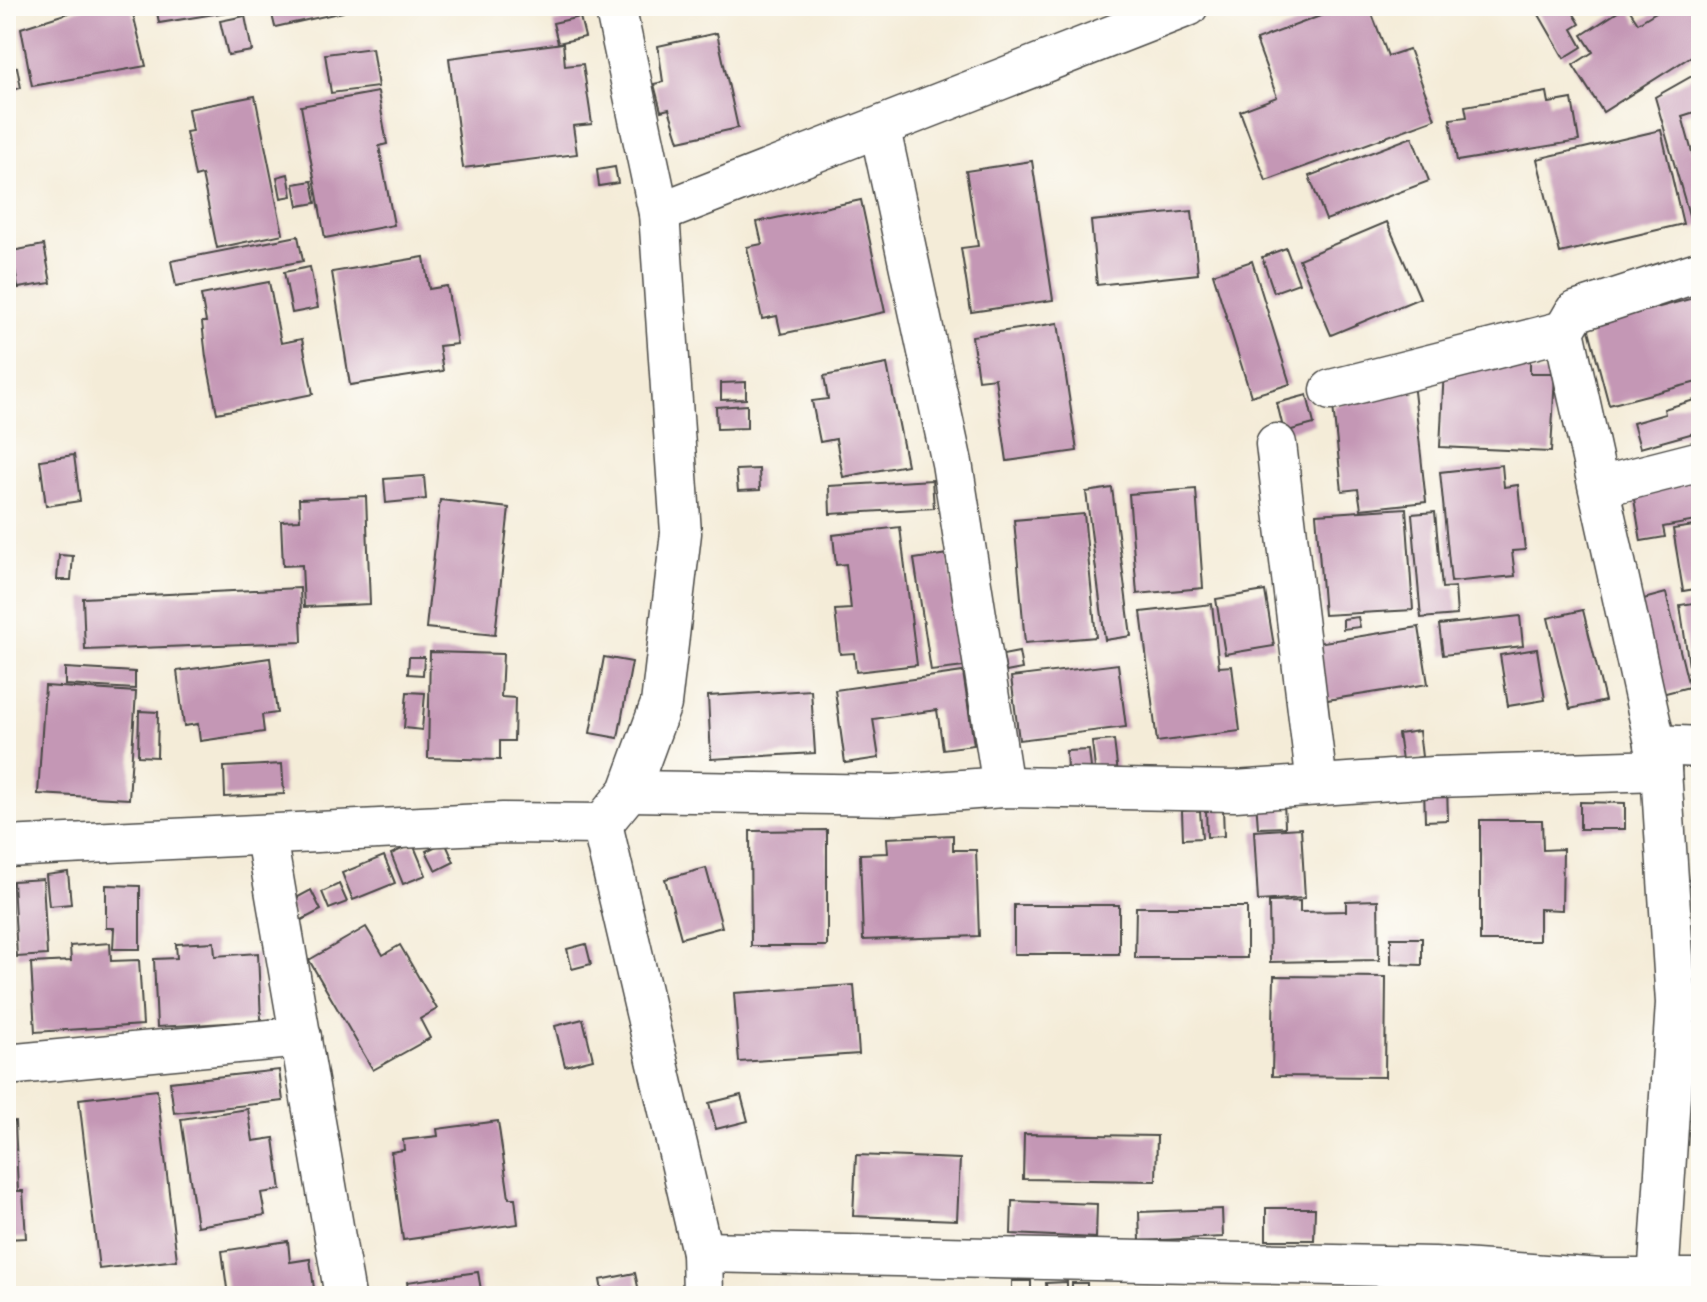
<svg xmlns="http://www.w3.org/2000/svg" width="1707" height="1302" font-family="'Indie Flower',sans-serif">
<rect width="100%" height="100%" fill="#fdfcf7"/>
<filter id="ink" filterUnits="userSpaceOnUse"><feTurbulence type="fractalNoise" baseFrequency=".0125" numOctaves="2"/><feDisplacementMap in="SourceGraphic" scale="16" xChannelSelector="R" yChannelSelector="G"/><feConvolveMatrix kernelMatrix="1 2 1 2 8 2 1 2 1" color-interpolation-filters="sRGB"/></filter>
<filter id="wash" filterUnits="userSpaceOnUse"><feTurbulence type="fractalNoise" baseFrequency=".006" numOctaves="4" result="noise"/><feDisplacementMap in="SourceGraphic" scale="32" xChannelSelector="R" yChannelSelector="G"/><feGaussianBlur stdDeviation="1.8" result="paint"/><feColorMatrix in="noise" values="0 0 0 0 0 0 0 0 0 0 0 0 0 0 0 0 0 1.4 0 .05"/><feComposite in="paint" operator="in"/></filter>
<g filter="url(#wash)">
<rect width="100%" height="100%" fill="#f4ecd8"/>
<g id="blocks">
<!-- building -->
<g fill="#c497b5">
<path d="M90 6H131L146 66 32 86 21 28Z"/>
<path d="M156 6H226L227 12 159 23Z"/>
<path d="M270 6H342L343 12 275 27Z"/>
<path d="M1347 6H1369L1388 56 1409 49 1435 119 1266 181 1240 111 1277 97 1256 40Z"/>
<path d="M1534 6H1569L1580 24 1572 29 1582 47 1564 58Z"/>
<path d="M1627 6 1638 23 1666 6H1701V50L1603 112 1573 65 1593 52 1582 35Z"/>
<path d="M245 16 252 51 228 55 220 21Z"/>
<path d="M580 17 585 37 558 43 553 23Z"/>
<path d="M717 33 738 128 679 141 669 109 661 111 654 84 663 82 658 46Z"/>
<path d="M563 43 565 66 583 64 592 124 573 126 577 154 463 168 449 58Z"/>
<path d="M372 48 378 87 331 93 325 54Z"/>
<path d="M17 67 21 88 6 91V69Z"/>
<path d="M1701 71V110L1682 116 1701 185V226L1693 229 1655 97Z"/>
<path d="M378 92 387 144 379 146 394 225 325 238 301 106Z"/>
<path d="M1547 92 1549 103 1572 99 1579 141 1457 161 1450 119 1467 117 1465 106Z"/>
<path d="M255 96 283 234 217 248 202 175 195 177 186 132 192 131 188 109Z"/>
<path d="M1661 130 1683 224 1560 253 1537 159Z"/>
<path d="M1412 137 1429 181 1326 220 1309 176Z"/>
<path d="M1032 161 1053 300 971 312 961 248 978 246 966 171Z"/>
<path d="M615 167 618 183 599 186 597 170Z"/>
<path d="M288 174 292 196 281 198 277 177Z"/>
<path d="M312 181 316 203 298 206 294 184Z"/>
<path d="M861 200 885 312 781 334 777 316 762 319 747 247 762 244 757 222Z"/>
<path d="M1192 211 1198 274 1097 285 1091 221Z"/>
<path d="M1387 222 1420 298 1331 335 1299 259Z"/>
<path d="M298 236 303 261 176 286 171 261Z"/>
<path d="M44 245 51 283 18 288 12 251Z"/>
<path d="M1286 248 1299 283 1274 292 1262 257Z"/>
<path d="M424 257 429 289 447 286 457 344 439 346 443 371 350 385 332 272Z"/>
<path d="M1252 261 1290 384 1251 396 1213 274Z"/>
<path d="M310 267 318 308 292 313 284 272Z"/>
<path d="M269 282 281 343 302 339 313 394 217 413 206 357 202 322H206L201 295Z"/>
<path d="M1701 296V381L1609 405 1588 326Z"/>
<path d="M1058 323 1077 451 1007 461 995 378 978 380 972 336Z"/>
<path d="M1481 359 1530 361V373H1555L1551 452 1440 447 1444 369Z"/>
<path d="M887 364 907 465 843 477 836 439 820 442 812 401 828 399 824 376Z"/>
<path d="M746 382V399L721 400V383Z"/>
<path d="M1413 382 1426 502 1361 509 1358 489 1342 491 1333 406Z"/>
<path d="M1307 395 1314 424 1284 432 1277 403Z"/>
<path d="M1701 398V431L1640 448 1633 423 1665 414 1664 409Z"/>
<path d="M747 405V428L717 429 716 407Z"/>
<path d="M74 455 80 501 46 506 40 460Z"/>
<path d="M1502 465 1504 487 1518 485 1525 550 1512 551 1515 576 1451 582 1440 472Z"/>
<path d="M759 469 760 490 738 491 736 470Z"/>
<path d="M1701 475V520L1663 527 1665 537 1641 541 1632 487Z"/>
<path d="M424 476 426 499 386 503 384 479Z"/>
<path d="M932 480 934 508 830 514 829 486Z"/>
<path d="M1112 488 1131 636 1105 640 1086 492Z"/>
<path d="M1196 489 1203 588 1137 594 1129 494Z"/>
<path d="M366 496 370 604 304 607 302 565 283 566 281 521 300 520 299 499Z"/>
<path d="M440 500 509 508 495 635 426 628Z"/>
<path d="M1406 508 1413 610 1324 615 1316 514Z"/>
<path d="M1435 512 1442 588 1455 587 1457 615 1421 618 1412 514Z"/>
<path d="M1084 514 1096 637 1025 643 1014 520Z"/>
<path d="M1701 525V588L1683 591 1673 529Z"/>
<path d="M900 527 917 665 856 672 854 653 840 654 835 610 851 609 846 564 836 565 833 535Z"/>
<path d="M948 554 965 667 931 671 914 559Z"/>
<path d="M59 555 73 556 71 580H57Z"/>
<path d="M300 588 302 642 85 650 83 598Z"/>
<path d="M1265 591 1274 646 1225 654 1216 599Z"/>
<path d="M1666 593 1689 687 1658 695 1636 601Z"/>
<path d="M1701 602V671L1690 673 1680 605Z"/>
<path d="M1212 604 1219 667 1232 666 1240 731 1157 742 1141 612Z"/>
<path d="M1583 610 1605 701 1570 709 1548 618Z"/>
<path d="M1520 616 1523 646 1443 655 1439 625Z"/>
<path d="M1358 617 1360 627 1343 629V619Z"/>
<path d="M1419 627 1428 684 1327 700 1317 643Z"/>
<path d="M1537 649 1545 700 1508 706 1500 655Z"/>
<path d="M430 652 503 654 501 697 515 698 514 741H500V760L428 758Z"/>
<path d="M1019 652 1022 669 1006 672 1003 655Z"/>
<path d="M409 657H424L423 675 408 674Z"/>
<path d="M604 657 632 662 618 738 590 733Z"/>
<path d="M270 658 277 713 262 715 264 732 200 741 198 724 184 726 177 671Z"/>
<path d="M1118 664 1126 727 1019 740 1011 677Z"/>
<path d="M65 668 135 672V689L65 685Z"/>
<path d="M963 672 974 745 943 749 937 710 873 719 879 758 845 763 835 690Z"/>
<path d="M45 686 136 692 129 799 38 794Z"/>
<path d="M811 690 815 753 711 759 708 696Z"/>
<path d="M407 692 425 693 422 730 404 728Z"/>
<path d="M139 711 158 712 157 757 138 756Z"/>
<path d="M1419 731 1422 757 1402 760 1398 734Z"/>
<path d="M1114 740 1118 774 1096 777 1092 742Z"/>
<path d="M1089 750 1091 768 1067 769 1066 751Z"/>
<path d="M282 764 284 794 225 797 224 767Z"/>
<path d="M1447 787 1448 820 1425 821 1424 788Z"/>
<path d="M1284 799 1285 827 1258 828 1256 800Z"/>
<path d="M1580 802 1625 803V829H1580Z"/>
<path d="M1223 808 1224 836 1207 837 1206 809Z"/>
<path d="M1200 810 1202 838 1183 839 1182 811Z"/>
<path d="M1480 820H1542L1543 850 1563 849 1562 910 1539 909V941H1480Z"/>
<path d="M1301 828 1305 898 1258 901 1254 831Z"/>
<path d="M827 830V946H751L750 831Z"/>
<path d="M953 835V850H976L979 936 863 940 860 854 888 853 887 838Z"/>
<path d="M445 842 454 862 436 871 426 851Z"/>
<path d="M413 844 426 875 403 884 391 854Z"/>
<path d="M384 856 395 883 353 900 342 873Z"/>
<path d="M706 868 722 927 681 938 665 879Z"/>
<path d="M68 872 71 904 49 906 46 875Z"/>
<path d="M43 879 47 955 17 957 13 881Z"/>
<path d="M6 882H11L12 950 6 951Z"/>
<path d="M339 884 347 902 329 909 322 892Z"/>
<path d="M106 885 140 886V949H113L114 928H106Z"/>
<path d="M311 890 321 910 298 922 287 903Z"/>
<path d="M1378 900 1379 960 1270 962 1269 902 1300 901V912L1346 911V901Z"/>
<rect x="1014" y="905" width="105" height="49"/>
<path d="M1136 907H1247V958H1135Z"/>
<path d="M366 927 383 955 400 945 437 1009 420 1019 430 1038 373 1070 309 960Z"/>
<path d="M1391 938H1422V965L1391 964Z"/>
<path d="M214 942 215 956 258 953 261 1021 157 1027 154 959 177 958 176 944Z"/>
<path d="M110 943 111 961 139 960 143 1025 35 1032 31 963 71 961 70 946Z"/>
<path d="M586 944 591 964 572 969 567 949Z"/>
<path d="M1274 976 1386 977 1385 1077 1272 1076Z"/>
<path d="M854 985 859 1054 739 1062 734 993Z"/>
<path d="M583 1019 593 1059 565 1066 555 1026Z"/>
<path d="M279 1070 283 1101 174 1113 170 1082Z"/>
<path d="M157 1090 177 1260 99 1269 79 1099Z"/>
<path d="M741 1095 748 1121 716 1129 709 1103Z"/>
<path d="M248 1109 253 1141 274 1138 281 1190 261 1193 265 1215 197 1226 181 1119Z"/>
<path d="M15 1121 18 1191H23L26 1238 6 1239V1122Z"/>
<path d="M498 1121 509 1198H515L518 1224 403 1240 391 1152 404 1150 403 1140 438 1136 437 1129Z"/>
<path d="M1024 1134 1157 1136 1156 1181 1023 1179Z"/>
<path d="M856 1155 960 1159 957 1220 853 1216Z"/>
<path d="M1012 1201 1097 1204 1096 1238 1011 1234Z"/>
<path d="M1266 1208H1315L1314 1240H1266Z"/>
<path d="M1222 1209 1223 1237 1140 1241 1139 1212Z"/>
<path d="M288 1241 290 1262 310 1259 315 1296H228L222 1251Z"/>
<path d="M478 1272 482 1296H409L407 1282Z"/>
<path d="M635 1273 640 1296H603L600 1280Z"/>
<rect x="1012" y="1281" width="19" height="15"/>
<path d="M1067 1282V1296H1047L1046 1283Z"/>
<rect x="1072" y="1283" width="15" height="13"/>
</g>
</g>
</g>
<g filter="url(#ink)">
<use href="#blocks" fill-opacity="0" stroke="#494845" stroke-width="2"/>
<g fill="none" stroke-linecap="round" stroke-linejoin="round">
<defs>
<g id="minor">
<path d="M880 129 952 463 1003 787"/>
<path d="M659 213 1188 6"/>
<path d="M1331 390 1564 331"/>
<path d="M1276 444 1317 785"/>
<path d="M1599 487 1701 461"/>
<path d="M1655 745 1701 747"/>
<path d="M629 791 894 795 1003 787 1235 791 1434 777 1661 770"/>
<path d="M602 824 702 1252 703 1296"/>
<path d="M266 837 345 1296"/>
<path d="M6 847 503 823 602 824 629 791 661 704 681 533 659 213 615 6"/>
<path d="M6 1065 301 1037"/>
<path d="M702 1252 1434 1267 1601 1279H1701"/>
<path d="M1657 1296 1676 1003 1661 770 1564 331 1575 312 1701 271"/>
</g>
</defs>
<!-- minor casing -->
<use href="#minor" stroke="#494845" stroke-width="43"/>
<!-- minor -->
<use href="#minor" stroke="#fff" stroke-width="40"/>
</g>
</g>
<!-- margin -->
<rect width="1707" height="1302" fill="none" stroke="#fdfcf7" stroke-width="32"/>
</svg>
